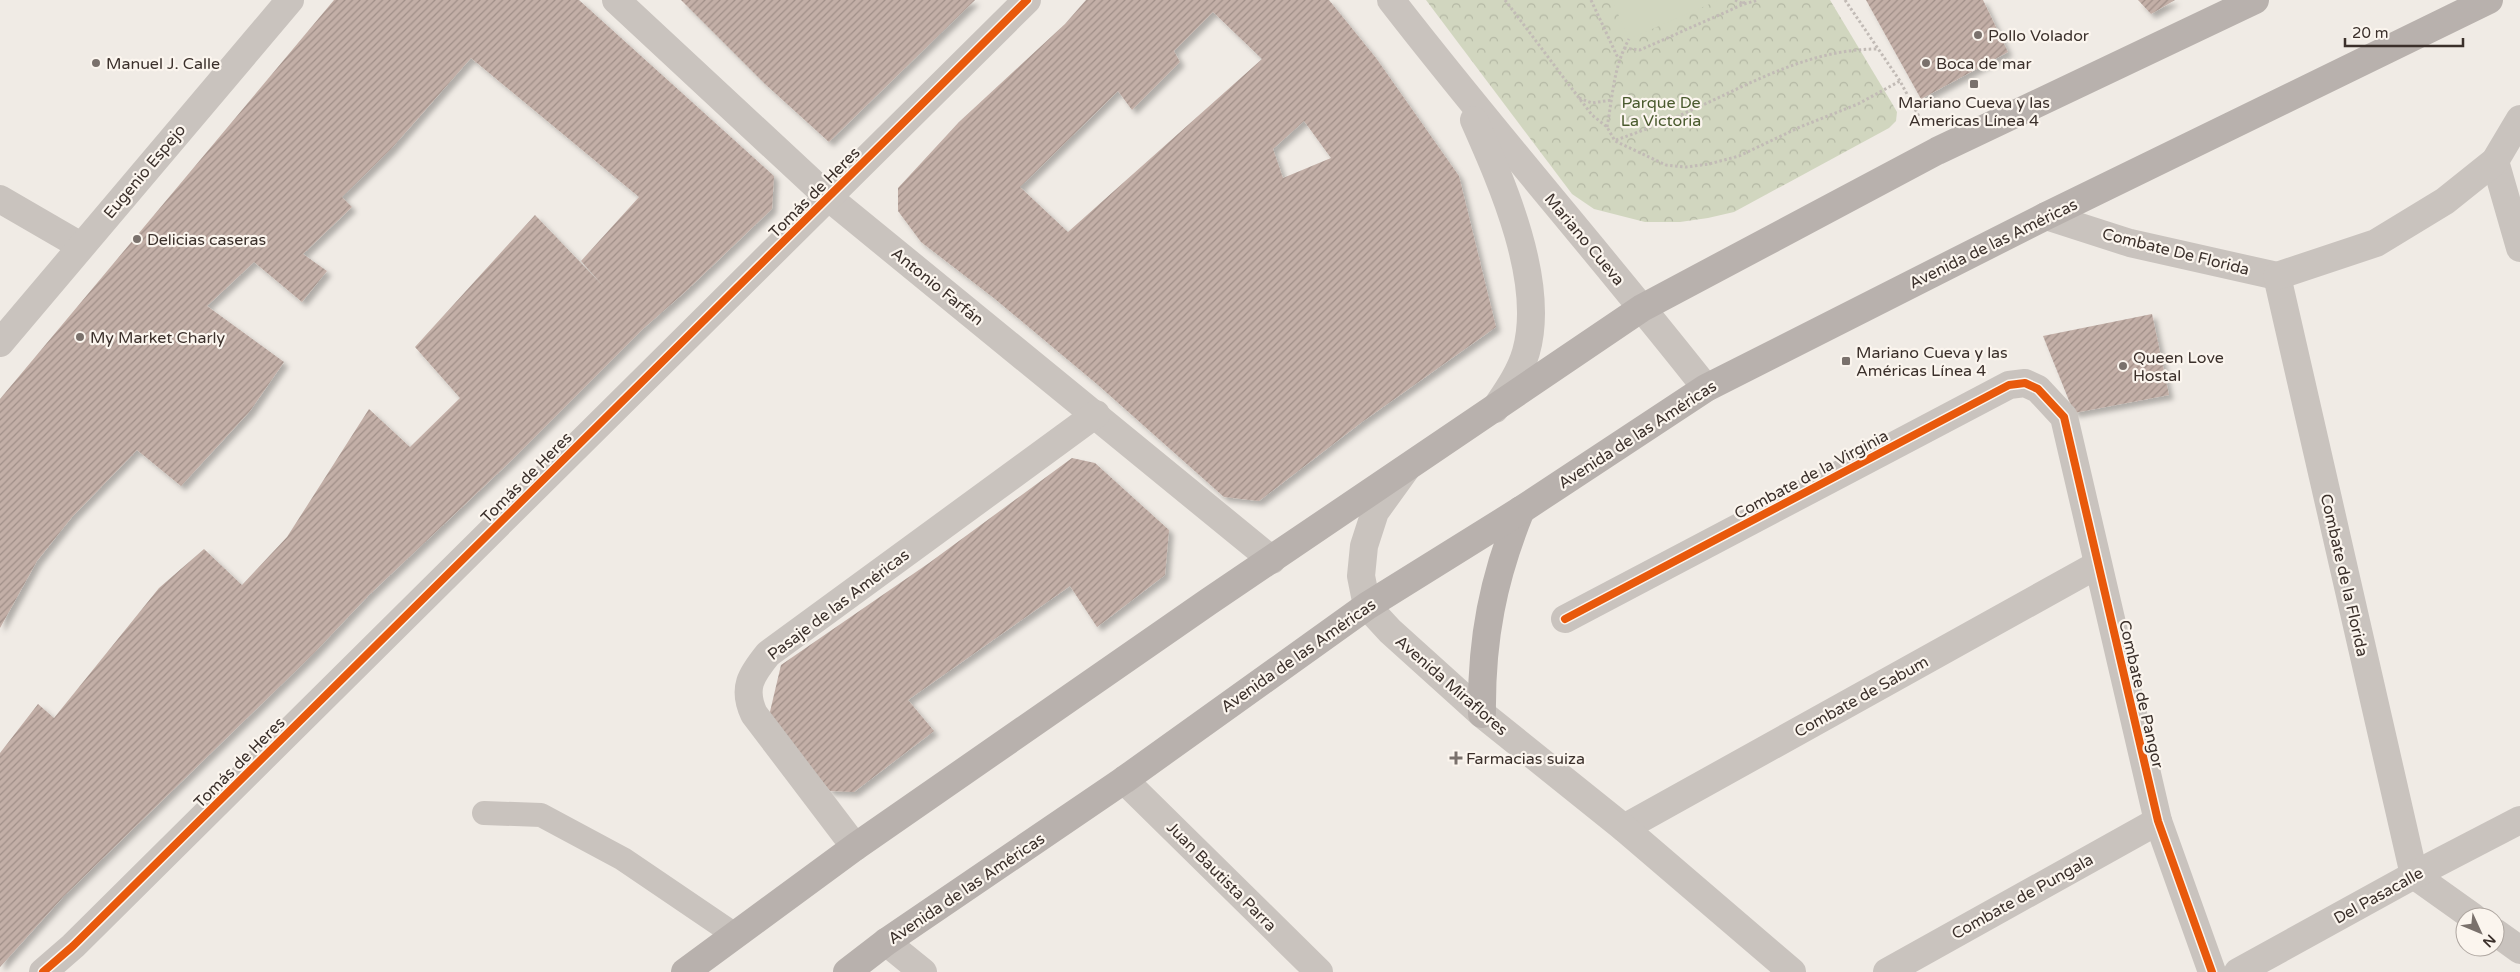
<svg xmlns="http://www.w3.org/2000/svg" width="2520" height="972" font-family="'Varela Round',sans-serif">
<defs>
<pattern id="forest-crowns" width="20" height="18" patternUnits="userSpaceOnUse" patternTransform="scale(1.25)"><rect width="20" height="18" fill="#d1d6bf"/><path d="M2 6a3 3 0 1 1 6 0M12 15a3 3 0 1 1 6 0" fill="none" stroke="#b4b8a4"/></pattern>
<pattern id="building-hatch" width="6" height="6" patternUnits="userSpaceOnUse" patternTransform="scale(1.25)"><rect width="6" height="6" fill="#c3afa7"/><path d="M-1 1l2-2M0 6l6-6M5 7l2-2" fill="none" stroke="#a08f88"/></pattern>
<filter id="shadow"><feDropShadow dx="4.5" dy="4.5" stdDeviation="2.5" flood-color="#0004"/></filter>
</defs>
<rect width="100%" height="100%" fill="#f0ebe5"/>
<!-- forest -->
<path fill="url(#forest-crowns)" d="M1426 0H1830L1893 105 1897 112 1896 121 1889 128 1734 212 1708 218 1680 222H1645L1594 209 1572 194Z"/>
<!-- pitch -->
<path fill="#d1d6bf" d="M1612 0H1719L1629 39Z"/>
<!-- building -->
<g fill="url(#building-hatch)" fill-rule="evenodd" filter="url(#shadow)">
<path d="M334 0H579L774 176 772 209 686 291 644 328 513 459 369 595 314 653 63 897 0 967V753L38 704 54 718 159 588 204 549 242 585 287 537 369 409 410 447 460 398 415 347 535 215 605 288 581 261 639 197 471 58 391 149 342 197 352 207 303 254 327 271 302 302 254 262 207 306 284 362 250 411 181 486 137 450 72 517 37 561 0 628V399Z"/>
<path d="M681 0H975L829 142 765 84Z"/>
<path d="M1086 0H1329L1376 58 1459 176 1496 327 1362 422 1259 501 1224 497 1098 385 995 299 921 242 898 211V188L959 122 1065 24ZM1213 12 1262 59 1068 232 1020 187 1118 91 1132 110 1180 62 1174 51ZM1304 121 1331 158 1283 178 1273 149Z"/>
<path d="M1866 0H1983L2008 52 1921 99Z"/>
<path d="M2138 0H2175L2151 14Z"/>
<path d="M2152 314 2169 395 2074 413 2043 336Z"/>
<path d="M1072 458 1095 463 1169 530 1165 575 1097 627 1070 586 908 700 934 731 854 792 830 791 769 716 781 665 929 563Z"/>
</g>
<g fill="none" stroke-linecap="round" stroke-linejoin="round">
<!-- path -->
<g stroke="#c2bbb6" stroke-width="3" stroke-dasharray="2.5 2.5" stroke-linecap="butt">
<path d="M1505 0 1579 98 1592 115 1607 127 1615 141 1666 165 1686 167 1709 164 1739 156 1800 127 1858 104 1900 81"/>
<path d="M1591 0 1618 58"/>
<path d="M1735 0 1744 4 1758 0"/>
<path d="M1845 0 1900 81 1922 122"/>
<path d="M1624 48 1640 50 1744 4 1743 0"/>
<path d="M1579 98 1592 103 1612 100"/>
<path d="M1607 127C1613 95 1613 68 1629 39"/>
<path d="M1616 140C1642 131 1668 121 1694 109 1754 82 1810 49 1878 49"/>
</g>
<!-- service -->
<path stroke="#c9c3be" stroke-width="24" d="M484 813 541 815 623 859 735 935"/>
<!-- minor -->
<g stroke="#c9c3be" stroke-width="28">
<path d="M616 0 828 197 1272 560"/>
<path d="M1391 0C1493 132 1603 257 1706 388"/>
<path d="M1474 120C1502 183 1546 282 1526 352 1520 373 1507 391 1495 409"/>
<path d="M2495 161 2520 248"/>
<path d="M0 199 81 246"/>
<path d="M2046 216 2130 243 2277 276"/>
<path d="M2277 276 2414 875 2473 917"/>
<path d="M2277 276 2376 243 2445 201 2495 161 2520 119"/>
<path d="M0 343 290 0"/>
<path d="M1565 619 2009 385 2025 383 2038 389 2064 417 2158 821 2212 972"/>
<path d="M1124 780 1319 972"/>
<path d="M1624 828 2097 565"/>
<path d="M855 847 754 714C742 688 751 675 768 654L1096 414"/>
<path d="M2495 932 2520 950"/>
<path d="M886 942 923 972"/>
<path d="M43 972 73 946 1027 0"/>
<path d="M1887 972 2158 821"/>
<path d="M2238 972 2414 875 2520 820"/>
</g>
<!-- tertiary -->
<path stroke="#c9c3be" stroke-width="28" d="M1406 469 1375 512 1364 546 1361 576 1367 606 1390 631 1482 714 1624 828 1792 972"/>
<!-- primary -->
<g stroke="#b8b1ad" stroke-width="28">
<path d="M1482 714C1481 640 1493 578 1521 510"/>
<path d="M685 972 855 847 1208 602 1642 308 1937 151 2255 0"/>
<path d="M847 972 886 942 1124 780 1367 606 1521 510 1706 388 2046 216 2489 0"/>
</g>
<defs>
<g id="cycleway">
<path d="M1565 619 2009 385 2025 383 2038 389 2064 417 2158 821 2212 972"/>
<path d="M43 972 73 946 1027 0"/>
</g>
</defs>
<!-- cycleway casing -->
<use href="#cycleway" stroke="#fbf5ee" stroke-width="11"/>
<!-- cycleway -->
<use href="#cycleway" stroke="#e8590c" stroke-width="8"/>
</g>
<!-- markers -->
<g fill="#7a716c" stroke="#fbf5ee" stroke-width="2">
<circle cx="1978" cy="35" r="5"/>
<circle cx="96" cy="63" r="5"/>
<circle cx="1926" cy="63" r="5"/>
<rect x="1969" y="79" width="10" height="10" rx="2.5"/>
<circle cx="137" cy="239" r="5"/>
<circle cx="80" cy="337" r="5"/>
<rect x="1841" y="356" width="10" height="10" rx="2.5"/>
<circle cx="2123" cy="366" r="5"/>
<path d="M1453.5 750.5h5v5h5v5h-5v5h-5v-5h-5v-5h5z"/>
</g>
<g text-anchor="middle" stroke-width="4.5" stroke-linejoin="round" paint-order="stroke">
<!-- poi labels -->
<g font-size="16" fill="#3b302b" stroke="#fbf5ee" text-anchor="start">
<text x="1988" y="41">Pollo Volador</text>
<text x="106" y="69">Manuel J. Calle</text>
<text x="1936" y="69">Boca de mar</text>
<text x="1974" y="108" text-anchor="middle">Mariano Cueva y las<tspan x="1974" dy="18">Americas Línea 4</tspan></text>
<text x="147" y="245">Delicias caseras</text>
<text x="90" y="343">My Market Charly</text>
<text x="1856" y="358">Mariano Cueva y las<tspan x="1856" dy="18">Américas Línea 4</tspan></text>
<text x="2133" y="363">Queen Love<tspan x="2133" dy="18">Hostal</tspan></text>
<text x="1466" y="764">Farmacias suiza</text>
</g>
<!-- park labels -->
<g font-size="16" fill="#4a5a2e" stroke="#fbf5ee">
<text x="1661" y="108">Parque De<tspan x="1661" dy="18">La Victoria</tspan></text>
</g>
<!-- street labels -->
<g font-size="16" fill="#3b302b" stroke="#fbf5ee">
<text transform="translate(144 171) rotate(-50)" y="6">Eugenio Espejo</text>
<text transform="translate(814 192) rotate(-45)" y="6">Tomás de Heres</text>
<text transform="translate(1585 239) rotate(50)" y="6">Mariano Cueva</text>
<text transform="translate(1993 243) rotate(-26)" y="6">Avenida de las Américas</text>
<text transform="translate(2176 251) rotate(14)" y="6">Combate De Florida</text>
<text transform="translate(938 286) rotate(39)" y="6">Antonio Farfán</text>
<text transform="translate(1637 434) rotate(-33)" y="6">Avenida de las Américas</text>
<text transform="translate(1811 474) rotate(-28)" y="6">Combate de la Virginia</text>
<text transform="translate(526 477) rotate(-45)" y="6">Tomás de Heres</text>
<text transform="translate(2345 575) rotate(77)" y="6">Combate de la Florida</text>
<text transform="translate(838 604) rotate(-37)" y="6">Pasaje de las Américas</text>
<text transform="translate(1298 655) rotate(-35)" y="6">Avenida de las Américas</text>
<text transform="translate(1452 685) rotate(41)" y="6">Avenida Miraflores</text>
<text transform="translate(2142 694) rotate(77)" y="6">Combate de Pangor</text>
<text transform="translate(1861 696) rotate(-29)" y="6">Combate de Sabum</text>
<text transform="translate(239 762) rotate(-45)" y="6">Tomás de Heres</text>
<text transform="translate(1222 876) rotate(45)" y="6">Juan Bautista Parra</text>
<text transform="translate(966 888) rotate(-34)" y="6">Avenida de las Américas</text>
<text transform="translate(2378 895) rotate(-29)" y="6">Del Pasacalle</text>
<text transform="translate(2022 896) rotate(-29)" y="6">Combate de Pungala</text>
</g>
</g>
<!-- north arrow -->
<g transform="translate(2480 932) rotate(134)"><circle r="24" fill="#fbf5ee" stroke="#aea6a0"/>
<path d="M0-4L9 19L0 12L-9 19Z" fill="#7a716c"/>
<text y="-8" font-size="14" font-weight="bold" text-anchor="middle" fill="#3b302b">N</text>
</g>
<!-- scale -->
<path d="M2345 38v8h118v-8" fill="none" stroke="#3b302b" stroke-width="2.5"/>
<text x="2352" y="38" font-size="15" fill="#3b302b" stroke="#fbf5ee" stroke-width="4" paint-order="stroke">20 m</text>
</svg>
